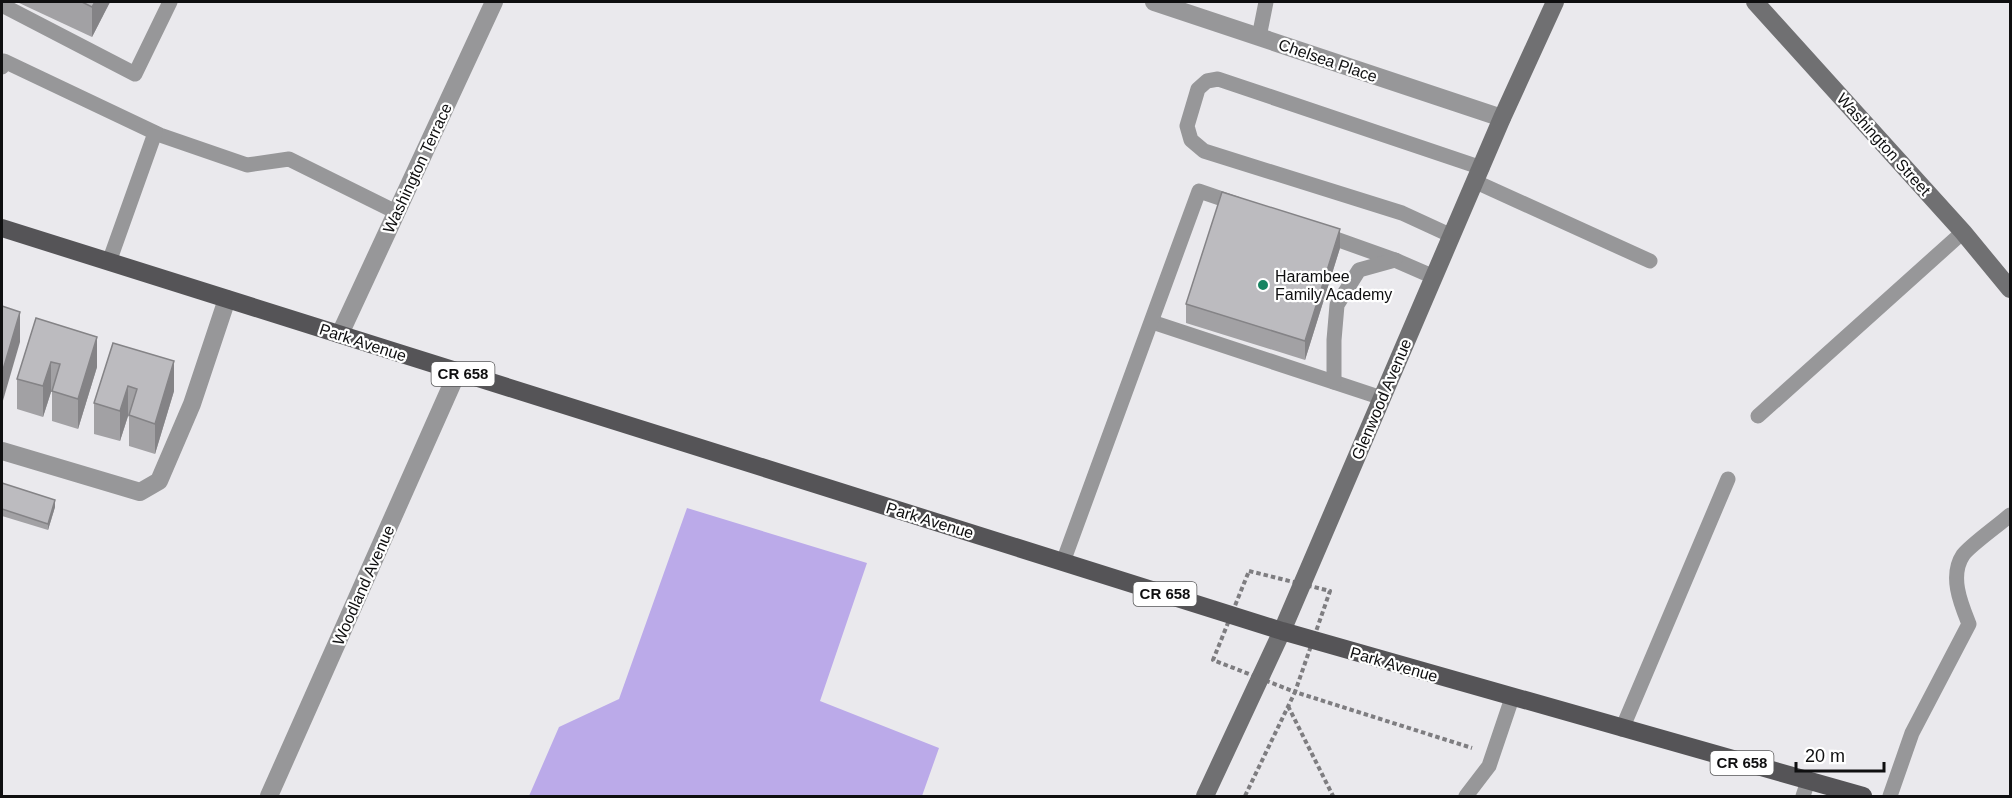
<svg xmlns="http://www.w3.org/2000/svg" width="2012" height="798" font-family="Arial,sans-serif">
<rect width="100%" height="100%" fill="#eae9ed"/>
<!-- forest -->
<path fill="#bbaae9" d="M687 508 867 563 820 701 939 748 922 796H529L559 727 619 699Z"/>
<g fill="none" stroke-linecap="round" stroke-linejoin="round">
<!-- path -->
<g stroke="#7e7d80" stroke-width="4" stroke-dasharray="4.5 3" stroke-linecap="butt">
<path d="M1249 571 1330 591 1295 692 1213 660Z"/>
<path d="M1288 706 1333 796"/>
<path d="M1245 796 1295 692 1472 748"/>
</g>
<!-- lane -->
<g stroke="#979799" stroke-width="15">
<path d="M2 5 135 74 170 2"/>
<path d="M1259 37 1266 2"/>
<path d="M2 67 4 61 160 135 247 165 289 159 396 212"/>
<path d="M1476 182 1650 261"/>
<path d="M1322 234 1395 260 1434 277"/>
<path d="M1452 236 1402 213 1204 151 1191 140 1187 126 1198 89 1207 81 1218 79 1482 168"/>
<path d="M109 262 155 133"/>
<path d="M1152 322 1382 398"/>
<path d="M1334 382V340L1337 305 1359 270 1395 260"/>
<path d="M1758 416 1963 232"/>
<path d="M1063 562 1199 191 1237 204"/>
<path d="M1622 729 1728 479"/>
<path d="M1466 796 1489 766 1512 698"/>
<path d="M1803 796 1808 781"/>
<path d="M1890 796 1912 733 1969 624C1961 604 1949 576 1963 555 1969 546 2000 524 2010 515"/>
</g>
<!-- street -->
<g stroke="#979799" stroke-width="18">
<path d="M1154 2 1502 118"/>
<path d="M340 334 494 2"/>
<path d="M2 451 140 492 159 481 192 404 227 299"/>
<path d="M269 796 457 373"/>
</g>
<!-- secondary -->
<g stroke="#707072" stroke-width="18">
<path d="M1755 2 1963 232 2010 289"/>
<path d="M1205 796 1282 631 1502 118 1555 2"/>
</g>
<!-- primary -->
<path stroke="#555457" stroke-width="18" d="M2 228 1282 631 1863 796"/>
</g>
<!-- wall -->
<g fill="#a2a1a4">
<path d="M17 2H110L92 37Z"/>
<path d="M1340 248 1305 360 1186 323V304Z"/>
<path d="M36 318 97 367 78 429 52 421V392H51L43 417 17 409V379Z"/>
<path d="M113 343 174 391 155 454 129 446V417L128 416 120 441 94 434V403Z"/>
<path d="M2 483 55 507 48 530 2 516Z"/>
</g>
<!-- shaded-wall -->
<g fill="#848386">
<path d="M95 2H110L92 37V7Z"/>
<path d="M1340 229V248L1305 360V341Z"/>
<path d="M20 312V342L2 404V373Z"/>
<path d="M97 337V367L78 429V399Z"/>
<path d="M174 361V391L155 454V424Z"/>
<path d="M51 362V392L43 417V386Z"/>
<path d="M128 386V416L120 441V411Z"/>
<path d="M55 500V507L48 530V524Z"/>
</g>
<!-- building -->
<g fill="#bcbbbf" stroke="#848386" stroke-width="1.5">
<path d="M82 2H95L92 7Z"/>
<path d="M1222 192 1340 229 1305 341 1186 304Z"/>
<path d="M2 306 20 312 2 373Z"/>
<path d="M36 318 97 337 78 399 52 391 60 364 51 362 43 386 17 379Z"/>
<path d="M113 343 174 361 155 424 129 415 137 389 128 386 120 411 94 403Z"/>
<path d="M2 483 55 500 48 524 2 509Z"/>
</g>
<!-- markers -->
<circle fill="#178461" stroke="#fff" stroke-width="2" cx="1263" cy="285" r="6"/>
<g text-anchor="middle" stroke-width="4.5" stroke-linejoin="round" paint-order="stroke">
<!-- shield labels -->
<g fill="#fff" stroke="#575758" stroke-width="1.5">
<rect x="431.5" y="362" width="63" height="24" rx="4.5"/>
<rect x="1133.5" y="582" width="63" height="24" rx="4.5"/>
<rect x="1710.5" y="751" width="63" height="24" rx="4.5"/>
</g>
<g font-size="15" font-weight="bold" fill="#0f0f10">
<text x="463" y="379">CR 658</text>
<text x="1165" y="599">CR 658</text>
<text x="1742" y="768">CR 658</text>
</g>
<!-- street labels -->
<g font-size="16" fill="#0f0f10" stroke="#fff">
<text transform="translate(1328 60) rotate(19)" y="6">Chelsea Place</text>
<text transform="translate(1884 144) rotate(48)" y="6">Washington Street</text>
<text transform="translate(417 168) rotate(-65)" y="6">Washington Terrace</text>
<text transform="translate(363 342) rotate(18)" y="6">Park Avenue</text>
<text transform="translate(1381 399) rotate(-67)" y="6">Glenwood Avenue</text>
<text transform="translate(930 520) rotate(17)" y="6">Park Avenue</text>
<text transform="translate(363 585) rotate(-66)" y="6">Woodland Avenue</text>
<text transform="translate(1394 664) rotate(16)" y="6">Park Avenue</text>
</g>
<!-- poi labels -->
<g font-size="16" fill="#0f0f10" stroke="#fff" text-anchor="start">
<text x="1275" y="282">Harambee<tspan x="1275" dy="18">Family Academy</tspan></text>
</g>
</g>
<!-- border -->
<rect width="2012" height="798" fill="none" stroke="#0f0f10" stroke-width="6"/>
<!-- scale -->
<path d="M1796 762v9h88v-9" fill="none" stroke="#0f0f10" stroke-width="3"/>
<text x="1805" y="762" font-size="18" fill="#0f0f10" stroke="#ffffff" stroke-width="4.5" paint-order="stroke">20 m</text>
</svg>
